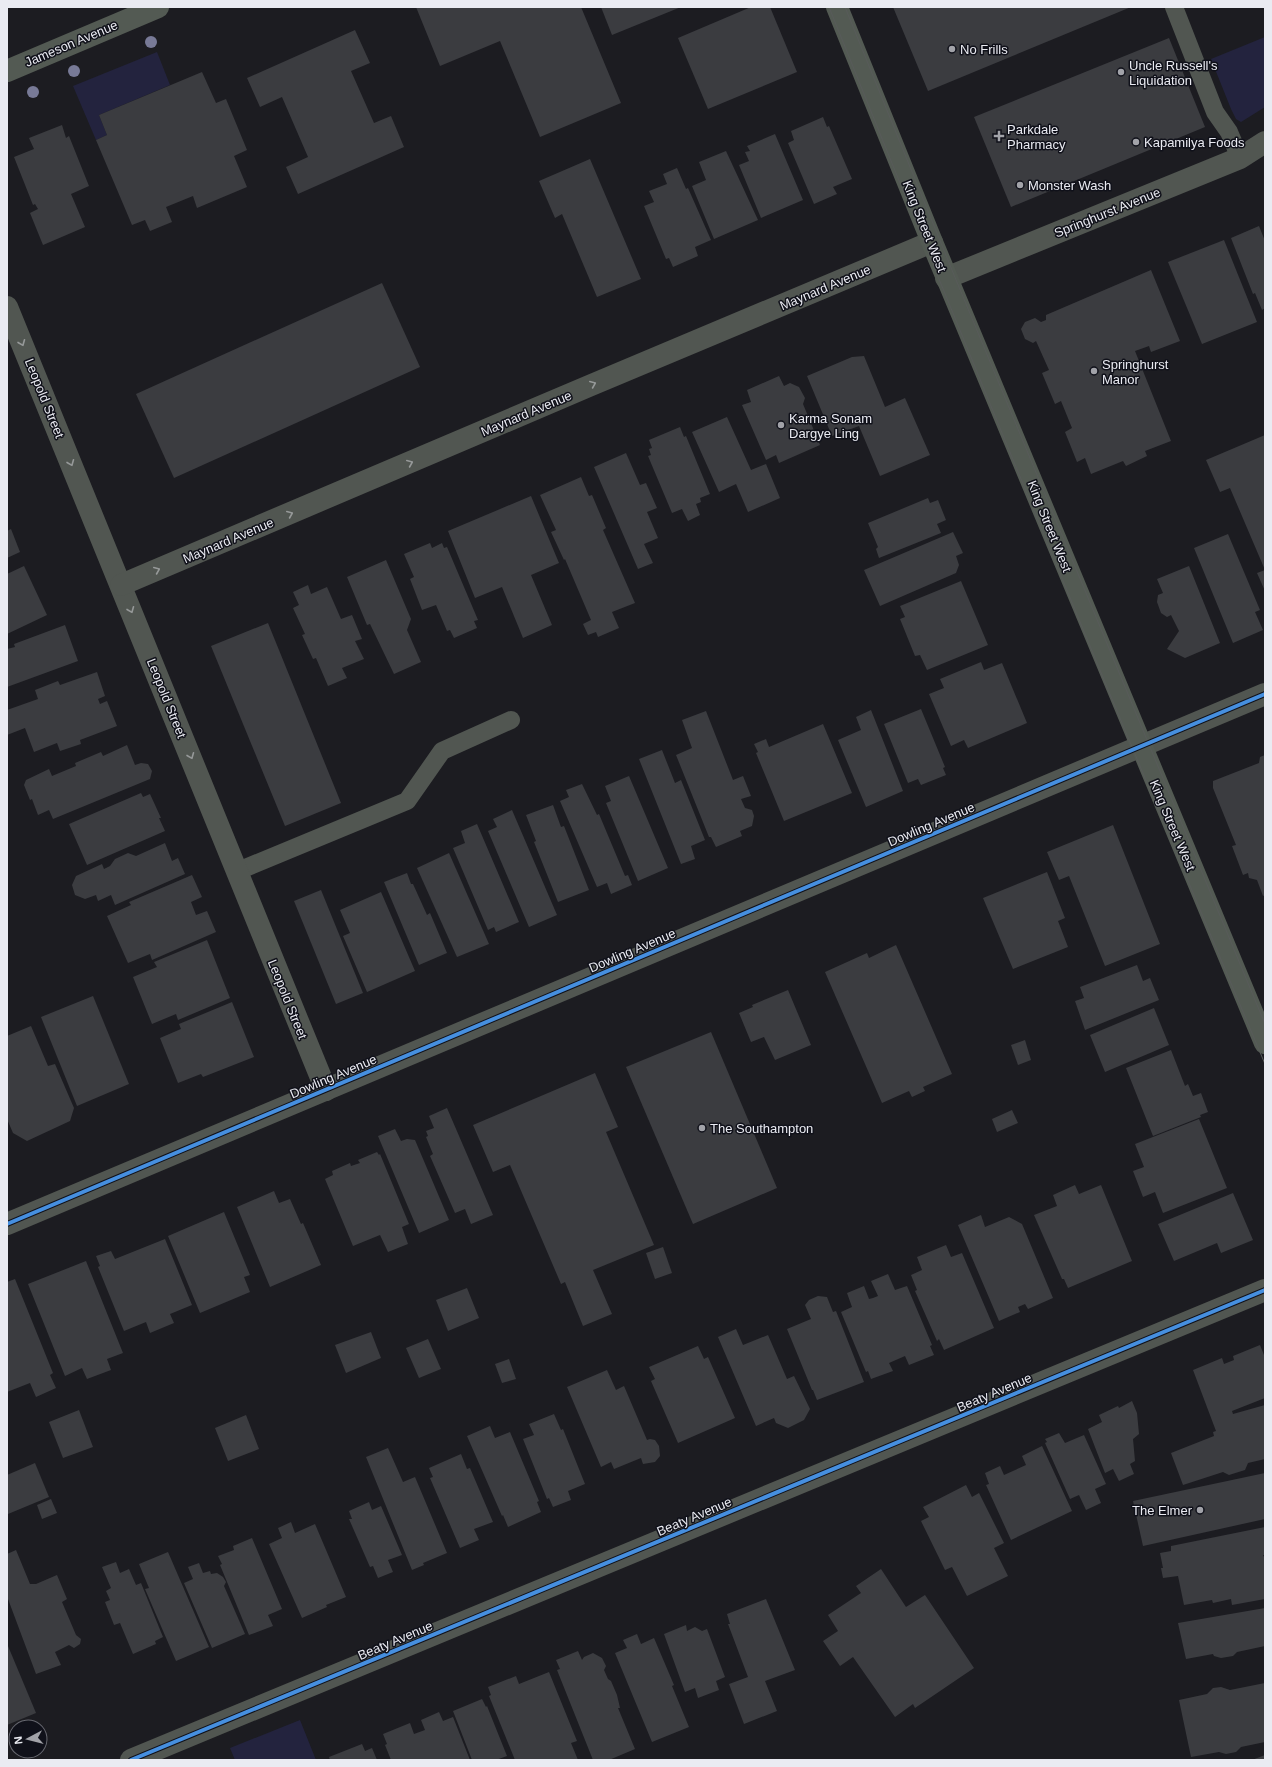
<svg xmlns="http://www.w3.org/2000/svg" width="1272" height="1767" font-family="Arial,sans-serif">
<rect width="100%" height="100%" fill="#1c1c21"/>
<!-- green -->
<g fill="#23233e">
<path d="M1265 37V107L1241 122 1236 119 1231 109 1211 59Z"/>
<path d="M157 52 170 85 99 115 107 135 96 140 73 86Z"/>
<path d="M300 1720 316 1760H235L230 1748Z"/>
</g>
<!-- building -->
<g fill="#3b3c40">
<path d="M416 7H581L621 103 540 137 500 41 440 66Z"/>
<path d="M601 7H681L612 35Z"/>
<path d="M751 7H770L797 72 708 109 678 38Z"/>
<path d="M893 7H1131L928 91Z"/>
<path d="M355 30 370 63 351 71 374 123 391 116 404 147 298 194 286 167 308 157 282 97 260 107 247 78Z"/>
<path d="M1169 38 1205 127 1011 207 974 117Z"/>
<path d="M202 72 216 103 226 99 247 150 234 156 247 187 197 208 193 196 166 207 172 222 150 231 145 220 132 225 96 140 107 135 99 115Z"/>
<path d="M823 117 827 127 829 126 852 179 833 187 837 194 814 204 788 143 794 140 791 131Z"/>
<path d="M62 125 66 138 69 136 89 186 71 194 85 227 43 245 30 213 38 209 35 204 33 205 14 157 34 149 29 138Z"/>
<path d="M775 134 803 200 761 218 739 165 749 161 745 152 750 151 747 146Z"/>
<path d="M726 151 758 220 714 239 692 186 706 180 699 162Z"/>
<path d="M590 159 641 279 597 297 562 214 555 218 539 181Z"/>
<path d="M677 168 686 189 688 188 711 240 695 247 698 256 673 267 669 258 666 259 644 206 654 202 649 191 667 184 663 174Z"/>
<path d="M1259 226 1265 241V308L1262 310 1255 293 1253 294 1231 238Z"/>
<path d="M1224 240 1257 322 1202 344 1168 262Z"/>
<path d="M1151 270 1180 341 1151 352 1149 346 1135 351 1171 441 1145 451 1147 456 1126 466 1123 461 1091 474 1085 458 1077 462 1065 432 1072 428 1061 401 1055 404 1042 373 1049 370 1036 341 1033 343 1025 339 1021 329 1025 322 1035 318 1041 322 1046 320V315Z"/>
<path d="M382 283 420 367 174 478 136 394Z"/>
<path d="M864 356 885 407 905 398 930 455 880 476 859 426 832 436 807 376 852 357Z"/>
<path d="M779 376 784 386 790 383 799 387 805 398 803 404 820 445 779 463 776 455 766 460 742 405 751 402 747 390Z"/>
<path d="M727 417 751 470 766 464 780 498 748 512 736 484 719 492 692 432Z"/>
<path d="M680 427 684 437 686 436 710 494 700 498 701 502 696 504 700 515 688 521 682 509 672 513 648 456 651 455 649 449 652 448 649 440Z"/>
<path d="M1265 435V591L1257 573 1265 570 1230 488 1220 492 1206 460Z"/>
<path d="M626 453 640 485 646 483 657 508 647 512 658 538 644 544 653 563 638 569 594 467Z"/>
<path d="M581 477 589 496 592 495 606 528 603 530 635 603 612 612 619 628 598 637 596 632 588 635 583 624 591 620 565 559 564 560 551 532 556 530 540 495Z"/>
<path d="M531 496 559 563 531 575 552 625 523 638 502 587 475 598 448 531Z"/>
<path d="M928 498 930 503 938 500 946 520 937 524 941 533 879 558 876 549 878 547 868 523Z"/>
<path d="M11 529 20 552 7 558V531Z"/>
<path d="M953 532 963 553 956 556 959 565 956 573 880 606 864 570Z"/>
<path d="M1228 534 1260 610 1255 612 1263 630 1233 643 1194 548Z"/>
<path d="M430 543 432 548 442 543 444 548 447 547 478 620 474 621 477 628 454 638 450 630 447 631 436 605 422 610 410 579 414 577 404 554Z"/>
<path d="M386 560 411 619 407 630 421 662 394 674 370 624 367 625 347 577Z"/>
<path d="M24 566 47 615 7 634V574Z"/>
<path d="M1189 566 1220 643 1185 658 1167 649 1179 631 1171 615 1167 617 1161 613 1157 602 1158 595 1163 593 1157 579Z"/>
<path d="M961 581 988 645 927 670 920 655 915 656 900 619 905 617 900 606Z"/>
<path d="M308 585 311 594 327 587 341 619 352 615 362 639 355 641 364 659 342 668 347 678 328 686 316 658 313 659 302 635 305 634 293 608 299 605 293 592Z"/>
<path d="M268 623 341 803 285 826 211 646Z"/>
<path d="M65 625 78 661 7 687V649L15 647 14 644Z"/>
<path d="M981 662 984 670 1002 663 1027 723 968 748 964 740 951 746 929 694 944 688 940 679Z"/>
<path d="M97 672 105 696 98 699 100 704 107 701 117 726 80 740 81 744 60 751 57 743 34 752 25 728 7 735V710L38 699 35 690 58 681 60 685Z"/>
<path d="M921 709 945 767 943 768 946 775 921 785 918 779 908 783 884 724Z"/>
<path d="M871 710 903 791 866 807 838 740 861 730 856 717Z"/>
<path d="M706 711 733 780 743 776 751 796 741 799 745 808 752 810 754 816 752 826 740 831 742 836 716 847 711 837H709L676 755 692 748 682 720Z"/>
<path d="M823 724 852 793 784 821 756 753 758 752 754 744 766 739 769 747Z"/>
<path d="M127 745 135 765 141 763 148 764 152 771 150 779 53 819 49 810 38 815 32 799 30 800 24 785 26 780 49 769 52 776 76 766 75 763 101 752 103 756Z"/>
<path d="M662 750 675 783 681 780 705 840 691 846 695 859 681 864 639 759Z"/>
<path d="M1265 755V895L1263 896 1257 880 1249 878 1248 873 1243 875 1232 846 1236 845 1213 788V781L1259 763 1260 757Z"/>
<path d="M629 776 668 868 638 881 606 803 611 801 605 786Z"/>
<path d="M582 784 597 815 599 814 625 876 628 875 632 885 611 894 607 883 597 887 560 801 569 797 566 790Z"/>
<path d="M141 793 143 797 150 794 161 818H159L165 831 87 865 69 824Z"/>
<path d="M553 805 561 827 564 826 589 890 558 902 534 842 536 841 526 815Z"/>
<path d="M512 810 557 915 529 927 488 831 497 827 493 819Z"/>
<path d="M477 824 519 922 496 932 494 927 488 930 453 848 465 843 461 831Z"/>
<path d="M1113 825 1160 944 1105 966 1069 876 1059 880 1047 852Z"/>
<path d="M165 843 172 861 178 858 185 874 115 905 111 895 98 901 96 895 85 899 75 895 72 885 76 876 102 864 104 869 110 866 115 859 128 853 136 856Z"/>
<path d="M449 853 489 944 457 957 417 868Z"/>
<path d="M1047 872 1065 918 1058 921 1068 947 1013 969 983 898Z"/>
<path d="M407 873 411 884H413L427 915 430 913 447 953 419 965 384 882Z"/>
<path d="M192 875 202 897 191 902 196 915 207 911 216 932 152 960 150 954 128 963 107 916 131 905 129 902Z"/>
<path d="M321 890 363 993 336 1004 294 901Z"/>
<path d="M381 892 415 971 367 992 343 936 350 933 340 910Z"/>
<path d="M207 940 230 998 178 1020 176 1014 152 1024 133 977 157 967 154 962Z"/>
<path d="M896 945 952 1074 923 1087 925 1091 912 1097 909 1091 882 1103 825 972 867 953 869 958Z"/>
<path d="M1137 965 1143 981 1150 978 1159 1000 1085 1030 1075 1001 1084 998 1080 987Z"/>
<path d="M788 990 811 1045 775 1060 764 1037 751 1042 739 1013 753 1007 752 1005Z"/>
<path d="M93 996 129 1084 77 1106 41 1017Z"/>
<path d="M232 1002 254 1057 203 1077 201 1074 178 1083 160 1038 181 1029 179 1024Z"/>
<path d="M1154 1008 1169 1045 1105 1072 1090 1035Z"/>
<path d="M31 1026 48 1066 55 1064 74 1108 70 1121 27 1141 13 1133 7 1119V1036Z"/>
<path d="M711 1032 777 1188 693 1224 626 1067Z"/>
<path d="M1025 1040 1031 1060 1018 1065 1011 1045Z"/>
<path d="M1171 1050 1185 1086 1188 1084 1193 1096 1201 1093 1208 1112 1200 1115 1201 1117 1153 1136 1126 1068Z"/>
<path d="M595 1073 618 1127 606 1132 654 1245 593 1270 612 1314 583 1326 565 1282 561 1284 510 1165 493 1172 473 1125Z"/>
<path d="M447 1108 493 1215 471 1224 465 1209 455 1213 430 1156 433 1154 426 1137 428 1136 426 1131 434 1128 429 1116Z"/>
<path d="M1012 1110 1018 1123 997 1132 992 1119Z"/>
<path d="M1199 1119 1227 1188 1163 1213 1155 1192 1143 1197 1133 1171 1144 1167 1135 1144Z"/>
<path d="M395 1129 401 1141 407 1139 415 1140 449 1220 419 1233 378 1136Z"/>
<path d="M377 1152 379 1155 380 1154 409 1224 402 1227 408 1244 388 1252 380 1235 353 1246 325 1179 333 1175 332 1171 350 1163 351 1166 360 1163 358 1160Z"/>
<path d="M1075 1185 1079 1194 1101 1185 1132 1261 1068 1288 1064 1279H1062L1034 1215 1057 1206 1053 1195Z"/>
<path d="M274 1191 279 1203 290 1199 301 1224 303 1223 321 1265 270 1287 237 1207Z"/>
<path d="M1233 1193 1253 1240 1221 1253 1217 1243 1174 1261 1158 1224Z"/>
<path d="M224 1212 250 1275 244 1277 250 1292 200 1313 168 1236Z"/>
<path d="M981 1215 985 1227 1009 1217 1022 1224 1053 1298 1028 1309 1025 1304 1018 1307 1020 1312 999 1321 958 1225Z"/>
<path d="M165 1239 192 1305 170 1314 174 1323 150 1333 146 1322 124 1331 98 1267 100 1266 96 1256 111 1251 115 1259Z"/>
<path d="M946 1245 951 1257 962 1253 994 1328 944 1350 939 1339 937 1341 915 1291 917 1290 911 1275 922 1270 917 1257Z"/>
<path d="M663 1247 672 1273 655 1279 646 1253Z"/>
<path d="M86 1261 123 1353 107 1359 111 1370 87 1379 82 1368 65 1376 28 1284Z"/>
<path d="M888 1274 895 1290 907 1286 932 1345 930 1346 934 1355 909 1365 905 1356 889 1363 893 1371 871 1379 868 1371 866 1372 841 1312 852 1307 847 1293 864 1286 869 1299 873 1298 878 1296 871 1281Z"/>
<path d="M15 1279 53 1373 50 1375 56 1388 36 1397 30 1383 7 1392V1282Z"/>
<path d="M467 1288 479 1318 448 1331 436 1300Z"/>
<path d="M818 1296 827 1297 833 1312 836 1311 864 1382 817 1400 813 1390H812L787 1329 811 1319 805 1305 809 1300Z"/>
<path d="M736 1329 743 1345 768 1335 787 1379 794 1376 810 1409 804 1420 788 1428 776 1423 774 1418 756 1426 718 1337Z"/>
<path d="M371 1332 381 1358 346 1373 335 1345Z"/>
<path d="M428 1339 441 1369 419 1378 406 1348Z"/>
<path d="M1260 1345 1264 1355H1265V1398L1232 1411 1233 1414 1265 1405V1459L1248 1463 1245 1470 1229 1475 1223 1472 1183 1485 1171 1453 1214 1436 1213 1432 1216 1431 1193 1370 1222 1358 1224 1364 1234 1360 1233 1356Z"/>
<path d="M698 1346 704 1359 708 1357 735 1418 678 1443 651 1381 655 1379 649 1367Z"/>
<path d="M509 1359 516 1379 502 1383 495 1364Z"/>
<path d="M607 1370 616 1390 624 1386 647 1440 650 1439 655 1440 659 1446 660 1456 655 1462 643 1464 641 1458 614 1469 611 1462 601 1467 567 1387Z"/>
<path d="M1132 1401 1137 1413 1139 1434 1133 1439 1135 1461 1130 1464 1134 1474 1119 1481 1113 1469 1105 1473 1088 1429 1102 1422 1099 1415 1118 1406 1119 1408Z"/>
<path d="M79 1410 93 1447 63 1458 49 1422Z"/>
<path d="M554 1414 561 1430 563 1429 585 1484 568 1491 571 1500 553 1507 549 1498 547 1499 523 1439 534 1435 529 1424Z"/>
<path d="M246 1415 259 1449 228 1461 215 1428Z"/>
<path d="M490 1426 495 1438 510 1432 539 1501 537 1502 541 1512 508 1527 503 1515 502 1516 467 1436Z"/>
<path d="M1059 1433 1065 1443 1084 1435 1106 1484 1095 1489 1101 1503 1086 1510 1079 1495 1070 1499 1045 1443 1047 1442 1045 1439Z"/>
<path d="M1042 1446 1072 1511 1011 1540 986 1485 989 1484 985 1473 1000 1466 1004 1475 1026 1465 1022 1456Z"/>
<path d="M388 1448 403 1482 415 1477 447 1553 423 1563 424 1565 412 1570 366 1457Z"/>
<path d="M461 1454 467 1469 470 1468 493 1522 474 1529 479 1540 460 1548 430 1478 433 1477 429 1468Z"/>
<path d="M35 1463 49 1497 8 1514 7 1475Z"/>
<path d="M1265 1473V1519L1143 1546 1133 1501Z"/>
<path d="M966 1485 972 1497 979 1493 1004 1543 994 1548 1008 1576 967 1596 952 1567 945 1570 921 1521 929 1517 923 1507Z"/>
<path d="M51 1499 57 1513 42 1519 37 1505Z"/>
<path d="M369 1502 372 1510 381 1506 402 1555 388 1560 393 1572 378 1578 373 1566 370 1567 349 1519H352L349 1511Z"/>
<path d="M291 1522 295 1533 315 1524 346 1597 326 1605 327 1607 302 1618 269 1544 282 1538 278 1528Z"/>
<path d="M1265 1527V1555H1263L1265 1559V1599L1232 1605 1231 1599 1213 1603 1212 1600 1184 1605 1178 1576 1163 1578 1161 1568H1163L1160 1553 1171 1551V1546Z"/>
<path d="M252 1538 282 1609 268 1615 273 1626 249 1635 220 1565 222 1564 218 1556 234 1550 233 1546Z"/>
<path d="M16 1550 30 1584H36L57 1575 67 1599 62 1602 76 1635 81 1639 80 1644 74 1648 69 1645 55 1652 61 1665 36 1674 8 1599 7 1600V1554Z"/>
<path d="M168 1552 209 1647 176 1661 145 1589 149 1588 139 1564Z"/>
<path d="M116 1562 120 1573 129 1569 136 1585 141 1583 163 1637 155 1641 156 1644 133 1654 120 1623 114 1625 105 1602 110 1600 106 1591 111 1588 102 1567Z"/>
<path d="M199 1563 203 1573 210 1571 211 1574 217 1573 223 1577 226 1582 224 1586 245 1634 212 1648 184 1583 193 1579 188 1567Z"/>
<path d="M881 1569 906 1607 925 1595 974 1668 915 1708 913 1704 895 1717 853 1657 840 1666 823 1641 838 1631 828 1615 861 1593 856 1586Z"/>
<path d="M766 1599 795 1670 765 1681 777 1711 744 1724 729 1684 748 1677 728 1624H730L727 1614Z"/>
<path d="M1265 1608V1646L1237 1652 1233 1656 1221 1658 1214 1656 1213 1654 1186 1659 1178 1623Z"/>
<path d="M686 1625 687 1631 695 1627 702 1631 707 1629 725 1677 716 1681 719 1690 698 1698 695 1688 685 1692 664 1634Z"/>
<path d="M637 1634 641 1644 654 1638 674 1685 672 1686 689 1727 652 1742 615 1653 627 1648 623 1640Z"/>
<path d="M8 1646 36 1713 7 1725V1647Z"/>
<path d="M578 1651 582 1660 584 1657 593 1653 602 1658 606 1666 604 1670 608 1679 611 1681 617 1695 620 1708H618L635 1749 609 1760H593L557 1670 560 1669 556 1660Z"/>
<path d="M549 1672 577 1741 571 1743 578 1760H515L489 1696 491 1695 488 1687 516 1676 519 1684Z"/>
<path d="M1265 1683V1742L1241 1747 1236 1752 1226 1754 1219 1752 1191 1757 1179 1700 1207 1694 1213 1688 1221 1687 1230 1690Z"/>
<path d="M482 1699 486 1707 487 1706 507 1756 496 1760H472L453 1711Z"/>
<path d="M439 1712 443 1721 453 1717 470 1760H391L385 1745 387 1744 383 1734 410 1723 414 1734 425 1730 421 1720Z"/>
<path d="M362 1744 365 1751 372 1748 377 1760H330L329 1757Z"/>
<path d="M1265 1755V1760H1252Z"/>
</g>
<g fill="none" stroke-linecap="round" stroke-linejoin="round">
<!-- lane -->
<g stroke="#515651" stroke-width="18">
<path d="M1174 7 1215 112 1229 132 1240 158"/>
<path d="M238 871 407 801 442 751 511 720"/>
</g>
<!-- street -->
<g stroke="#515651" stroke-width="22">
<path d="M946 278 1240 158 1265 142"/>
<path d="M7 307 326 1090"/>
<path d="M121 585 589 386 932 242"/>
<path d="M7 1224 1265 694"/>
<path d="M131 1760 1265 1290"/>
</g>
<!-- secondary -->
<g stroke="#535a53" stroke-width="22">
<path d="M837 7 932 242 1265 1043"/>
<path d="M7 71 158 7"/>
</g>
<!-- tram -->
<g stroke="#585b5a" stroke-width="1">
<path d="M829 7C971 361 1117 713 1265 1064"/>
<path d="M845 7 954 275 1265 1024"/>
</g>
<defs>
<g id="cycleway">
<path d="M7 1224 1265 694"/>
<path d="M131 1760 1265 1290"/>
</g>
</defs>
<!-- cycleway casing -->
<use href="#cycleway" stroke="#10111a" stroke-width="6"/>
<!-- cycleway -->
<use href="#cycleway" stroke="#468fdf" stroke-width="4"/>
</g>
<!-- trees -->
<g fill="#787a97">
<circle cx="151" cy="42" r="6"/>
<circle cx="74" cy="71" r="6"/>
<circle cx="33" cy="92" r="6"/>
</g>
<!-- one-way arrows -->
<defs><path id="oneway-chevron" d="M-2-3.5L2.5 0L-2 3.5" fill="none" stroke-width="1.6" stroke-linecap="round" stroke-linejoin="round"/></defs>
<g stroke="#969999">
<use href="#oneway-chevron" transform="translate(22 343) rotate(68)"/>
<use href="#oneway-chevron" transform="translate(593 384) rotate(-23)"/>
<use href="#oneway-chevron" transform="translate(71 463) rotate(68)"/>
<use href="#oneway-chevron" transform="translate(410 463) rotate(-23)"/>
<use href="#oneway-chevron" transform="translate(290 514) rotate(-23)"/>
<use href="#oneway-chevron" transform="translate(157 570) rotate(-23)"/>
<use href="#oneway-chevron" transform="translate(131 610) rotate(68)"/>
<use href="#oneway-chevron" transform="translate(191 756) rotate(68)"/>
</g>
<!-- markers -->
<g fill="#a2a3a9" stroke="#10111a" stroke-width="1.5">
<circle cx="952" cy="49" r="4"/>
<circle cx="1121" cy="72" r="4"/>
<path d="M997 130h4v4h4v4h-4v4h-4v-4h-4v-4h4z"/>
<circle cx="1136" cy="142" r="4"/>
<circle cx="1020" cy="185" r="4"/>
<circle cx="1094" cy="371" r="4"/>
<circle cx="781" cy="425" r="4"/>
<circle cx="702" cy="1128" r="4"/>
<circle cx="1200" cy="1510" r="4"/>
</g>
<g text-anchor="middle" stroke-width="3" stroke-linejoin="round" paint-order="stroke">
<!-- street labels -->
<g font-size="13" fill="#eaebf2" stroke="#10111a">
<text transform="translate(71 43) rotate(-23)" y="5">Jameson Avenue</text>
<text transform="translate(1107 212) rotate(-22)" y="5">Springhurst Avenue</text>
<text transform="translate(925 226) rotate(68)" y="5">King Street West</text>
<text transform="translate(825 287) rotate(-23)" y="5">Maynard Avenue</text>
<text transform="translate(45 398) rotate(68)" y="5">Leopold Street</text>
<text transform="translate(526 413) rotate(-23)" y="5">Maynard Avenue</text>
<text transform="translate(1050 526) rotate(68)" y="5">King Street West</text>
<text transform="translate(228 540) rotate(-23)" y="5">Maynard Avenue</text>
<text transform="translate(167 698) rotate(68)" y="5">Leopold Street</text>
<text transform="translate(931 824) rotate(-23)" y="5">Dowling Avenue</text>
<text transform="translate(1173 825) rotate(67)" y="5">King Street West</text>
<text transform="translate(632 950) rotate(-23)" y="5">Dowling Avenue</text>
<text transform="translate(288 999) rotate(68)" y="5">Leopold Street</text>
<text transform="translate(333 1076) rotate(-23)" y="5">Dowling Avenue</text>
<text transform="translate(994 1392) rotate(-23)" y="5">Beaty Avenue</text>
<text transform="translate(694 1516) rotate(-23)" y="5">Beaty Avenue</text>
<text transform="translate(395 1640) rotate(-23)" y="5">Beaty Avenue</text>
</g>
<!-- poi labels -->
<g font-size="13" fill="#eaebf2" stroke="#10111a" text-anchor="start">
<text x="960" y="54">No Frills</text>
<text x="1129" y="70">Uncle Russell's<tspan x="1129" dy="15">Liquidation</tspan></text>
<text x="1007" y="134">Parkdale<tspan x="1007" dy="15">Pharmacy</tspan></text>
<text x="1144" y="147">Kapamilya Foods</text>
<text x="1028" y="190">Monster Wash</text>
<text x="1102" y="369">Springhurst<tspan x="1102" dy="15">Manor</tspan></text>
<text x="789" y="423">Karma Sonam<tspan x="789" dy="15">Dargye Ling</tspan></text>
<text x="710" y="1133">The Southampton</text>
<text x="1192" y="1515" text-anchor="end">The Elmer</text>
</g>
</g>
<!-- border -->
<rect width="1272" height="1767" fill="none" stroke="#eaebf2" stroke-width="16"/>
<!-- north arrow -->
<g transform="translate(28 1739) rotate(263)"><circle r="19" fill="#10111a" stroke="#676870"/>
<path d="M0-3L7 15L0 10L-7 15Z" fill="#a2a3a9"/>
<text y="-6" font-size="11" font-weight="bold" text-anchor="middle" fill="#eaebf2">N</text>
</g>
</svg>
